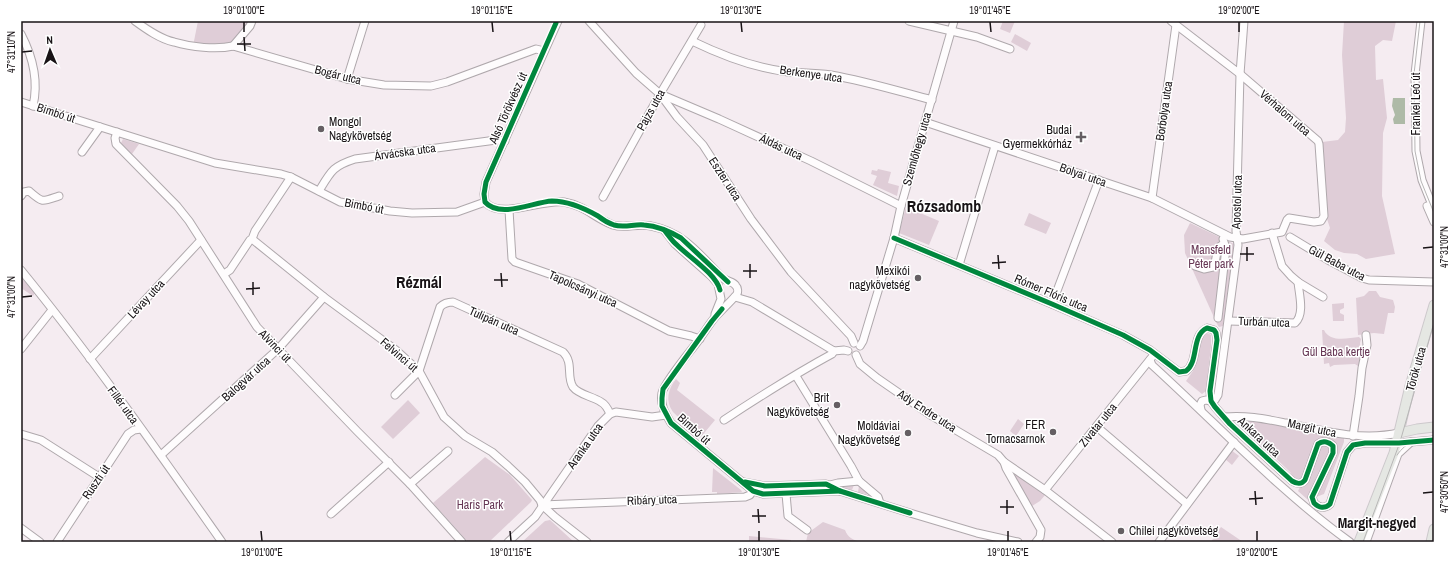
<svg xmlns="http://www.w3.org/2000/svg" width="1455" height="563" font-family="'Archivo Narrow',sans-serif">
<rect width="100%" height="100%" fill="#f5ecf1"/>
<!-- green -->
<g fill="#dfcdd7">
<path d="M198 21H252L233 46H193Z"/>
<path d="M1003 21H1015L1010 33 1000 29Z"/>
<path d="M1344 21H1396L1392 41 1383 40 1375 46 1376 80 1383 79 1387 118 1383 133 1382 196 1395 254 1366 259 1357 254 1344 253 1335 250 1324 241 1330 228 1326 216 1322 142 1338 140 1345 132 1346 118 1342 55Z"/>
<path d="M1015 34 1031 43 1027 51 1011 42Z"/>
<path d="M123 139 139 144 132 154 121 143Z"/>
<path d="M878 169 891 172 888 183 899 186 897 196 873 185 877 176 871 174 872 170 877 171Z"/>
<path d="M906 207 939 221 929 245 899 233Z"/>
<path d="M1029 213 1051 223 1046 234 1024 225Z"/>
<path d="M1190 223 1234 244 1223 326 1219 327 1217 324 1185 253 1184 235Z"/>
<path d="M678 240 712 268 711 271 680 243Z"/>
<path d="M21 278 36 291 33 296 21 288Z"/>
<path d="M1369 291H1376L1380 297 1393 300 1395 307 1394 313H1388L1384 334 1374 333 1358 335 1356 298 1364 296Z"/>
<path d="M1344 303V308L1340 310V313L1344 315V321H1333L1332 304Z"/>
<path d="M1322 330H1324C1330 343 1348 338 1359 337L1361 339 1360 343 1362 366H1358L1355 364 1334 365 1330 367 1329 363 1324 364Z"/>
<path d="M1207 333 1211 335V346L1206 391 1202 394 1186 381 1193 371 1201 337 1204 334Z"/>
<path d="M676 379 680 383 677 390 715 420 700 438 673 412C665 401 668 389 676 379Z"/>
<path d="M408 400 420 413 393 439 381 427Z"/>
<path d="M1018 419 1024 424 1016 436 1010 431Z"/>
<path d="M1244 419H1251L1344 438V442L1324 494 1308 500 1298 491 1300 487 1298 479 1294 478 1290 472 1237 421Z"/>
<path d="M1231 450 1239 456 1232 465 1225 459Z"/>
<path d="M485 457 510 475 532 500 531 502 489 542H468L433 503Z"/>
<path d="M713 468 741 490 742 492 717 494V492H712Z"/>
<path d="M1014 471 1046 494 1040 501 1032 506 1011 473Z"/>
<path d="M855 484 859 485 874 496 858 492 859 486 854 485 852 490 838 486Z"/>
<path d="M550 520 574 542H522L545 521Z"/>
<path d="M823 522 845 530C848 538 853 540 862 542H806L808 533Z"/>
<path d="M1221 527 1243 542H1211Z"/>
<path d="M749 536 791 540V542H749Z"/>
</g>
<!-- water -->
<path fill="#aebaa7" d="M1393 98H1405V124H1394L1393 119 1395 115 1392 106Z"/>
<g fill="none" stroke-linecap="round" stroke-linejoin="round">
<defs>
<g id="minor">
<path d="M135 21C146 29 160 39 174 42 191 47 216 50 233 46L347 79 384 85 431 86 447 82 536 49 544 51"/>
<path d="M589 21 636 73 660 94 677 117 703 145 751 219 791 272 851 336 854 343"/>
<path d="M909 21 977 37 1010 49"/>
<path d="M1421 21 1415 74 1416 151 1422 180 1434 210"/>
<path d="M21 34C33 57 39 80 33 106"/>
<path d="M692 41C723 56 754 68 788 72 802 73 816 73 831 75 865 81 898 91 932 100"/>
<path d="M233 46 250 26 252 21"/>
<path d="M347 79 365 21"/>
<path d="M660 94 719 119 811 161 901 206"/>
<path d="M21 102 215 163 281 174 291 177 340 202 390 211 412 213 457 212 485 202"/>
<path d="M925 122 1152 198 1230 237 1243 239 1282 232 1287 220 1289 218 1314 222 1321 221 1324 216 1319 144 1318 141 1240 74 1171 21"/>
<path d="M117 132 115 138 116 144 177 206 189 221 257 327 357 431 410 484 462 542"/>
<path d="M82 152 100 127"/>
<path d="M319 191C331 171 333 166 355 159L496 140 505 141"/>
<path d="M21 196 24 192 29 191C43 203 41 202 59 196"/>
<path d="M603 197 660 94 701 25"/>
<path d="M1152 198 1176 25"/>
<path d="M485 202C501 220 541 199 564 202 586 206 594 218 613 225 625 229 638 223 651 226 686 233 700 256 723 278 727 282 733 281 736 286 738 288 738 292 737 294 735 297 720 312 716 316 709 324 704 333 698 341 690 352 665 381 662 393 660 405 665 413 671 423L753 491 763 494 840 491"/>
<path d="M485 202 484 194 486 182 558 21"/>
<path d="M1427 206 1434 222"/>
<path d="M509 210 512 259 515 262 578 284 669 331 691 336 700 339"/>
<path d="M665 231 675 244 712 277 718 284 721 299 715 314"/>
<path d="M1272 233 1282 266 1291 276 1298 282 1323 297"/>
<path d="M1290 237 1328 260 1362 278 1369 280 1434 282"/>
<path d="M894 238 1052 304 1123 335 1150 350 1179 372 1186 371C1199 362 1191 335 1207 328L1214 330 1216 333 1217 340 1210 391 1211 401 1215 407 1230 424 1292 481C1297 484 1301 485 1305 480L1318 444C1323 440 1329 442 1333 446V453L1312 497 1314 503C1319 508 1325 509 1330 504L1347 452 1353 445 1365 443H1399L1434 440"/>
<path d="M252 239 324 297 396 350 419 371 444 417 465 436 492 452 508 466 525 482 540 500 542 505 555 517 587 542"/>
<path d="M959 265 995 146"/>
<path d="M1195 266 1204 269 1213 267C1218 260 1214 247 1224 244"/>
<path d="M21 270C92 357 157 450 222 542"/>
<path d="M224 274 230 270 250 240 252 239 255 231 291 177"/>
<path d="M735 297 752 302 834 351 844 350 848 351"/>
<path d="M1052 304 1099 180"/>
<path d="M1218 318 1226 248 1223 239 1225 235"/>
<path d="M1229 321 1295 323C1305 314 1299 294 1298 282"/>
<path d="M860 346 863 341 894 238 901 206 954 21"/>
<path d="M21 349 52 310"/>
<path d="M856 355 860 364 877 378 932 416 998 455 1004 462 1045 490 1112 542"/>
<path d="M90 359 201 240"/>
<path d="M1150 360 1152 365C1217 424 1278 490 1350 542"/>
<path d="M796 376 851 466 859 481 878 497 880 503"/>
<path d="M395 395 419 371 440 307C444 303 447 302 453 302L563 352C574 363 566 376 573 387 579 395 592 396 601 402 605 404 608 409 610 414"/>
<path d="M1211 401 1215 400 1218 395 1238 245 1236 231 1240 74 1244 21"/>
<path d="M1201 410 1200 405 1202 401 1206 400 1211 401"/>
<path d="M1225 417C1246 415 1265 419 1286 423 1323 431 1361 441 1399 433"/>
<path d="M724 420C759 397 795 374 832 354L834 351"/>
<path d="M1097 427 1187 504"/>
<path d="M21 434 41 440 99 477"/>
<path d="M1353 436 1359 396 1362 368 1367 345 1366 335"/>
<path d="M161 455 278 349 324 297"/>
<path d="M1004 462 1006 468 1041 530 1040 537 1036 542"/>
<path d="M743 482 765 486 826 484 840 491 910 513 977 533 1018 542"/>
<path d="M410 484 448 451"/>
<path d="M830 485 838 483 859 481"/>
<path d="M1045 490 1152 357"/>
<path d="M786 494 788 516 807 530"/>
<path d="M542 505 745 497 750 495 755 487"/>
<path d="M331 514 389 462"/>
<path d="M21 528 40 542"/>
<path d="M57 542 128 434 134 430 141 429"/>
<path d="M508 542 535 517 598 426 610 414 616 412 652 417 666 415"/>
<path d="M1159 542 1234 442"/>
<path d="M1366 542 1398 454 1411 442"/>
</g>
<g id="major">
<path d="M1399 433 1417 429 1434 427"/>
<path d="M1359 542 1394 453 1410 386 1434 305"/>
<path d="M1431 542 1434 529"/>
</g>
</defs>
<!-- minor casing -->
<use href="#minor" stroke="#afa8ac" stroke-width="9"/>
<!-- major casing -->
<use href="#major" stroke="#cdc9cc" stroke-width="11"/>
<!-- minor -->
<use href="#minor" stroke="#fefcfd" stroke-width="7"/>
<!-- major -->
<use href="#major" stroke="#e5e7e3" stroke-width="9"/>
<!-- tram -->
<g stroke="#b7b6b6" stroke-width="1">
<path d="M1420 21 1414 74 1415 151 1421 181 1434 213"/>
<path d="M1397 455C1406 442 1418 438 1434 436"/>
<path d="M1363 542 1400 442 1434 323"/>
</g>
<defs>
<g id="cycleway">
<path d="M556 23 486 182 484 194 485 202C500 219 533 202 552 201 569 201 584 208 598 216 603 220 608 223 614 225 624 228 634 224 644 225 657 226 671 232 681 238L728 282"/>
<path d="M665 231C669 236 672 241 677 245 689 257 716 274 720 290"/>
<path d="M894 238 1052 304 1123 335 1150 350 1179 372 1186 371C1199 362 1191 335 1207 328L1214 330 1216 333 1217 340 1210 391 1211 401 1215 407 1230 424 1292 481C1297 484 1301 485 1305 480L1318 444C1323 440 1329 442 1333 446V453L1312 497 1314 503C1319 508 1325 509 1330 504L1347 452 1353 445 1365 443H1399L1434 440"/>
<path d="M722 309 712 321 663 389 662 398V406L671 423 753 491 763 494 840 491"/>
<path d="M745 482 765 486 826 484 840 491 910 513"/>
</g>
</defs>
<!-- cycleway casing -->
<use href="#cycleway" stroke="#fff" stroke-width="8"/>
<!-- cycleway -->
<use href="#cycleway" stroke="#00873e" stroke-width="5"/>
</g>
<!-- ticks -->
<path fill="none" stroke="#181316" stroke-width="1.5" d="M244 22V32M492 22 493 32M741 22 742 32M990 22 991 32M1239 22V32M244 37 245 51M237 44H251M22 52 32 51M1247 247V261M1423 248 1433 247M1240 254H1254M998 255 999 269M992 263 1006 262M750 264V278M743 271H757M501 273 502 287M494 280H508M253 282V295M246 289 260 288M22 297 32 296M1255 491 1256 505M1423 493 1433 492M1249 499 1263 498M1007 500V514M1000 507H1014M758 509 759 523M752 516H766M261 531 262 541M510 531 511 541M759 531V541M1008 531V541M1257 531V541"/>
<!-- markers -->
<g fill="#655f63" stroke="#fff" stroke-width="1.5">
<circle cx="321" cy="129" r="4"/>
<path d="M1079 131h4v4h4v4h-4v4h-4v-4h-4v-4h4z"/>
<circle cx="918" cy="278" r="4"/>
<circle cx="837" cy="405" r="4"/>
<circle cx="1053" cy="432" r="4"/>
<circle cx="908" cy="433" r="4"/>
<circle cx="1121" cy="531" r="4"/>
</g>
<g text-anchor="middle" stroke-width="3" stroke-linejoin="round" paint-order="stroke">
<!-- street labels -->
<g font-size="12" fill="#181316" stroke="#fff">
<text transform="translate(811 74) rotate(8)" y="4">Berkenye utca</text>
<text transform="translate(338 75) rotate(14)" y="4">Bogár utca</text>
<text transform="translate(1416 104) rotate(-90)" y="4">Frankel Leó út</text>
<text transform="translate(508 108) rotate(-66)" y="4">Alsó Törökvész út</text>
<text transform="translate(651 110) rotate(-61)" y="4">Pajzs utca</text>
<text transform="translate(1164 111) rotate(-82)" y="4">Borbolya utca</text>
<text transform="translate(56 113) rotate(18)" y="4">Bimbó út</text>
<text transform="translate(1285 113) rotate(41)" y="4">Vérhalom utca</text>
<text transform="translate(781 147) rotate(25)" y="4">Áldás utca</text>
<text transform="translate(917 149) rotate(-74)" y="4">Szemlőhegy utca</text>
<text transform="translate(405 152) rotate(-8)" y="4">Árvácska utca</text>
<text transform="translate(1083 175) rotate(19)" y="4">Bolyai utca</text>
<text transform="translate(725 179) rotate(57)" y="4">Eszter utca</text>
<text transform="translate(1237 202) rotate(-88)" y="4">Apostol utca</text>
<text transform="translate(364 206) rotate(11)" y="4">Bimbó út</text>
<text transform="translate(1337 263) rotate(28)" y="4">Gül Baba utca</text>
<text transform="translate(583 289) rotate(24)" y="4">Tapolcsányi utca</text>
<text transform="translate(1051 293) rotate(23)" y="4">Rómer Flóris utca</text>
<text transform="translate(146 299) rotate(-47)" y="4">Lévay utca</text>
<text transform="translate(494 321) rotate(24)" y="4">Tulipán utca</text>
<text transform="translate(1264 322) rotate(2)" y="4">Turbán utca</text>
<text transform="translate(275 346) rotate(46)" y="4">Alvinci út</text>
<text transform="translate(399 355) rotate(41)" y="4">Felvinci út</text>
<text transform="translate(1416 369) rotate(-74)" y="4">Török utca</text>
<text transform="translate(246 379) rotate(-42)" y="4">Balogvár utca</text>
<text transform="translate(123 405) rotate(54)" y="4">Fillér utca</text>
<text transform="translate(927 411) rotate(33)" y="4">Ady Endre utca</text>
<text transform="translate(1098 425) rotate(-51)" y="4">Zivatar utca</text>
<text transform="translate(1312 428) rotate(12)" y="4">Margit utca</text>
<text transform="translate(694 429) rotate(42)" y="4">Bimbó út</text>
<text transform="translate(1259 437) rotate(43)" y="4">Ankara utca</text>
<text transform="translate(585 446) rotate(-55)" y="4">Aranka utca</text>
<text transform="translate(96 482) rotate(-56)" y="4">Ruszti út</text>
<text transform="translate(652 500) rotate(-2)" y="4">Ribáry utca</text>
</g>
<!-- poi labels -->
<g font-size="12" fill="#181316" stroke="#fff" text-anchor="end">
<text x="329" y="126" text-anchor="start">Mongol<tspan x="329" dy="14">Nagykövetség</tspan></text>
<text x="1072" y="134">Budai<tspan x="1072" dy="14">Gyermekkórház</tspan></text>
<text x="910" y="275">Mexikói<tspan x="910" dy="14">nagykövetség</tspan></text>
<text x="829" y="402">Brit<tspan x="829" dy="14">Nagykövetség</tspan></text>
<text x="1045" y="429">FER<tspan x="1045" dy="14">Tornacsarnok</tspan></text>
<text x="900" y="430">Moldáviai<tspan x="900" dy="14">Nagykövetség</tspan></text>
<text x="1129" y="535" text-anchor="start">Chilei nagykövetség</text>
</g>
<!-- park labels -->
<g font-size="12" fill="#663654" stroke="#fff">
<text x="1211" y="254">Mansfeld<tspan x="1211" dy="14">Péter park</tspan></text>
<text x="1336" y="356">Gül Baba kertje</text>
<text x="480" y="509">Haris Park</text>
</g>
<!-- quarter labels -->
<g font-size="14" font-weight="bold" fill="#181316" stroke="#fff">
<text x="1377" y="528">Margit-negyed</text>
</g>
<!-- district labels -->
<g font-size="16" font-weight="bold" fill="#181316" stroke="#fff">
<text x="944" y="212">Rózsadomb</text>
<text x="419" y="288">Rézmál</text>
</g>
</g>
<!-- border -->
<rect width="1455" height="563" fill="none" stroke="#ffffff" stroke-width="44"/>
<!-- north arrow -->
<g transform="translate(50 50) rotate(358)" stroke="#ffffff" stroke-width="3" paint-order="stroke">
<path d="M0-3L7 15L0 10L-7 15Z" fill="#181316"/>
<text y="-6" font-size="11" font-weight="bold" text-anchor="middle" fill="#181316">N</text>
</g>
<rect x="22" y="22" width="1411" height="519" fill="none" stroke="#181316" stroke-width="1.5"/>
<g font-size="10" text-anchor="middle" fill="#181316">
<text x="244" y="14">19°01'00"E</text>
<text x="492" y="14">19°01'15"E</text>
<text x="741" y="14">19°01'30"E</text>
<text x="990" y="14">19°01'45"E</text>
<text x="1239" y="14">19°02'00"E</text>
<text transform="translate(11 52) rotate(-90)" y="4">47°31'10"N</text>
<text transform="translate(1444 247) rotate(-90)" y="4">47°31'00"N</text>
<text transform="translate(11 297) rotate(-90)" y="4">47°31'00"N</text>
<text transform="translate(1444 492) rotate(-90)" y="4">47°30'50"N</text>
<text x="262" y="556">19°01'00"E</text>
<text x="511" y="556">19°01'15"E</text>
<text x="759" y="556">19°01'30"E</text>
<text x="1008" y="556">19°01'45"E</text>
<text x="1257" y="556">19°02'00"E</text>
</g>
</svg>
